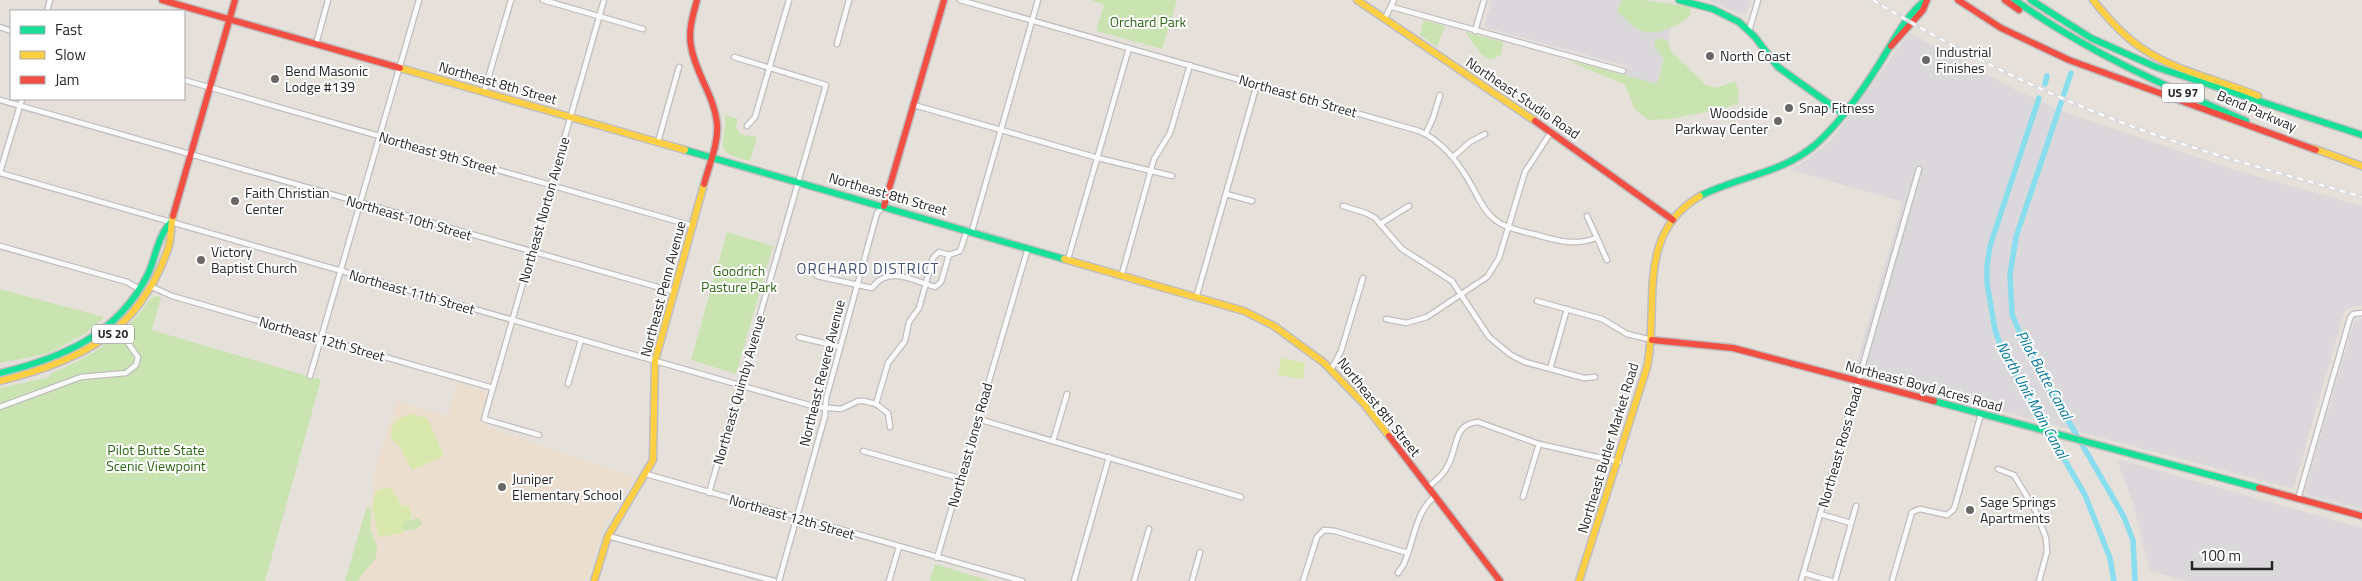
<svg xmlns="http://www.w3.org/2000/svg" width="2362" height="581" font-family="'Titillium Web',sans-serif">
<rect width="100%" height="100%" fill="#e6e0db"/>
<!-- industrial -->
<g fill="#dbd8db">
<path d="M1492 0H1644L1677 5 1657 84 1625 76 1627 66 1484 27Z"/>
<path d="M1708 0H1751L1747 13 1742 15Z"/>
<path d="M1909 33 2016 90 2064 112 2235 170 2362 206V306L2348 308 2344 312 2294 486 2291 488 1854 372 1903 202 1791 170 1822 148 1836 134Z"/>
<path d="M2355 318 2362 319V509L2308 495 2305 490Z"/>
<path d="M2117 459 2362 528V581H2187L2150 571 2133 504Z"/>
</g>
<!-- education -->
<path fill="#ebdece" d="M457 382 489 392 486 426 635 478 604 526 586 581H357L376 558 377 546 371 531V509L376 464 397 401 448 416Z"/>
<!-- green -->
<g fill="#cae4b1">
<path d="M1091 0H1177L1162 49 1096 31 1104 5Z"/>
<path d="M1622 0H1644L1685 6 1691 8 1690 16C1679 26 1657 36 1642 31 1633 29 1624 17 1617 11Z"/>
<path d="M1423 20 1445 26 1437 47 1420 35Z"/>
<path d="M1465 32 1503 42 1501 55 1490 60 1481 54Z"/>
<path d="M1661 38 1668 41 1670 50 1706 85 1716 88 1735 81 1739 92 1738 103 1726 108 1671 119 1648 120 1634 108 1625 85C1607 75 1587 71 1569 60L1657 84 1664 59 1655 48 1654 41Z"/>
<path d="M725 115 738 119 736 127 740 134 757 137 750 161C709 150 727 148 725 115Z"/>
<path d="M727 232 773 246 736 374 691 360Z"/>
<path d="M0 289 104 317 85 334 47 354 0 363Z"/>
<path d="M156 296 161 297 152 330 321 380 265 581H0V388L49 377 52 373C93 356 125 335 151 298Z"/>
<path d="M367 506 371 509V531L377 546 376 558 357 581H345Z"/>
<path d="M419 518 422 524 417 529 403 531V522Z"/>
<path d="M935 564 991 581H930Z"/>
</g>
<!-- pitch -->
<g fill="#d8e8ad">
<path d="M1281 358 1305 363 1303 379 1278 375Z"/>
<path d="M411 414 427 418 444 456 412 470 398 444 392 440C388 425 397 418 411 414Z"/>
<path d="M387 487 393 490 402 506H410L412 519 403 522V533L379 537C376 521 363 491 387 487Z"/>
</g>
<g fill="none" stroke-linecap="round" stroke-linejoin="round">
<!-- canal -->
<g stroke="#88ddef" stroke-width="5.5">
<path d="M2071 73 2016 237 2010 275 2012 314 2026 348 2123 515 2133 540 2135 581"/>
<path d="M2045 84 2047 76"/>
<path d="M2039 98 1990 246 1987 266V283L1995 330 2004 355 2085 495 2110 558 2114 581"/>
</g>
<defs>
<g id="street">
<path d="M543 0 643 29"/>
<path d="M960 0 1419 131C1443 141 1461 166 1473 188 1479 199 1484 211 1494 219 1507 230 1528 232 1544 237 1563 242 1577 245 1596 238"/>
<path d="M1392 7 1623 71"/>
<path d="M47 11 50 0"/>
<path d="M1385 18 1394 0"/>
<path d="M0 27 11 31"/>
<path d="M1475 31 1484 0"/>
<path d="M1749 31 1758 0"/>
<path d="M316 44 328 0"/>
<path d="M837 44 849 0"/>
<path d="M184 80 693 226"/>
<path d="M484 92 511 0"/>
<path d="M0 100 675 292"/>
<path d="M914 105 1098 158 1172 176"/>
<path d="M747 126 755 117 789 0"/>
<path d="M1426 133 1433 118 1440 95"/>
<path d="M658 142 679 67"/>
<path d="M1453 157 1470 142 1485 134"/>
<path d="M0 172 22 99"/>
<path d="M0 173 816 407 841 409 858 401H864L876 404 888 413 890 427"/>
<path d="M1226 194 1252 201"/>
<path d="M1343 206 1366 213 1375 218 1402 249 1452 281 1489 337 1511 355 1525 362 1584 378 1595 377"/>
<path d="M1587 216 1607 260"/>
<path d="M1380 224 1409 206"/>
<path d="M972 231 1038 0"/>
<path d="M0 246 127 282 139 289"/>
<path d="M1068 259 1129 48"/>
<path d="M1122 274 1154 159 1170 133 1190 65"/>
<path d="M817 276 872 288C888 265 912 280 935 287L941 282 949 255"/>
<path d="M152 287 172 296 493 388"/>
<path d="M1197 295 1257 84"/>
<path d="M1537 301 1602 319 1627 334 1652 340"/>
<path d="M1386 319 1406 323 1427 317 1487 277 1499 258 1525 172 1551 132"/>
<path d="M799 337 840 347"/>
<path d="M1332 368 1341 351 1363 278"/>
<path d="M1550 369 1567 309"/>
<path d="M310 376 419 0"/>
<path d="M568 384 581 340"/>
<path d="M876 404 888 363 905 341 909 322 919 308 933 258 939 252 949 255 960 251 967 230"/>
<path d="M0 407 81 377 126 373 136 365 138 357 118 329"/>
<path d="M978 419 1241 497"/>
<path d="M539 435 484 419 604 0"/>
<path d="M1053 441 1067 394"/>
<path d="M863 451 959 478"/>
<path d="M1998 469 2014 475 2035 510 2046 538 2047 552 2039 581"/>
<path d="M646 474 1022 581"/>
<path d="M1428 487C1435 481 1443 476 1447 467 1458 450 1452 424 1478 422L1539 444 1619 462"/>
<path d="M709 493 826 85 734 57"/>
<path d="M1523 497 1539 444"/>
<path d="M2298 499 2350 318 2353 314 2362 313"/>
<path d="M1820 514 1851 523"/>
<path d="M608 536 774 581"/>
<path d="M937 558 1028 248"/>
<path d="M1398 573 1404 564 1408 553"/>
<path d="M1804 573 1831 581"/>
<path d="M779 581 825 416 826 399 877 213 884 206"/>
<path d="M889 581 899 547"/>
<path d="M1074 581 1109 457"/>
<path d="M1134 581 1149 529"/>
<path d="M1192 581 1200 552"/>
<path d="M1303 581 1317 537 1324 530 1335 531 1408 553C1415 532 1418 510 1435 496"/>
<path d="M1801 581 1919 169"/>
<path d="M1835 581 1856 506"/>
<path d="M1892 581 1912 512 1920 509 1947 515 1954 509 1981 414"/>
</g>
<g id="fast">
<path d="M1679 0 1713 9 1739 22 1754 36 1778 67 1842 113"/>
<path d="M2015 0C2087 52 2165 86 2246 121"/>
<path d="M2031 0 2091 38 2156 67 2362 135"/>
<path d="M685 150 1064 259"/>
<path d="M1700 196C1737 177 1783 173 1815 145 1841 122 1863 90 1881 61 1895 39 1905 16 1926 0"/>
<path d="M0 373C62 358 118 335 148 274 156 257 157 237 171 222"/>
<path d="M1934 401 2259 488"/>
</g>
<g id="slow">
<path d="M1357 0 1535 121"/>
<path d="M2093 0C2108 18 2123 36 2143 49 2177 72 2220 80 2258 96"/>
<path d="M400 68 685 150"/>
<path d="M2312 148 2362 166"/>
<path d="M1064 259 1244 311 1274 326 1323 362 1364 404 1389 436"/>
<path d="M0 381C81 361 139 332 168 249 172 238 170 227 173 216"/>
<path d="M594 581 608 536 653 460 655 361 704 184"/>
<path d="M1579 581 1647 367C1660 306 1634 235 1700 196"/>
</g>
<g id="jam">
<path d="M162 0 400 68"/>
<path d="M697 0C693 15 688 30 691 46 695 73 714 95 717 123 719 143 709 165 704 184"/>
<path d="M1958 0 2001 28 2069 60 2316 150"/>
<path d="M2005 0 2019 10"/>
<path d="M1891 46 1923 10 1927 0"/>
<path d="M1535 121 1673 220"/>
<path d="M884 206 944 0"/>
<path d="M173 216 235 0"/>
<path d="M1652 340 1733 348 1934 401"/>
<path d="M1389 436 1500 581"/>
<path d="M2259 488 2362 516"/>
</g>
</defs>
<!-- street casing -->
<use href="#street" stroke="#bfbdbe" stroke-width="7"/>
<!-- fast casing -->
<use href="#fast" stroke="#bfbdbe" stroke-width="9"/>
<!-- slow casing -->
<use href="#slow" stroke="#bfbdbe" stroke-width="9"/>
<!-- jam casing -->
<use href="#jam" stroke="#bfbdbe" stroke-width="9"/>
<!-- street -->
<use href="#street" stroke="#fbfafa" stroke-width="4.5"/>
<!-- fast -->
<use href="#fast" stroke="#16e098" stroke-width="6"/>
<!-- slow -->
<use href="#slow" stroke="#ffcf43" stroke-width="6"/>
<!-- jam -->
<use href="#jam" stroke="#f24e42" stroke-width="6"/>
<defs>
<path id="rail" d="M1873 0C1955 50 2040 92 2131 126 2206 154 2285 174 2362 197"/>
</defs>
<!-- rail casing -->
<use href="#rail" stroke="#dcdcdd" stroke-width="4"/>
<!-- rail -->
<use href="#rail" stroke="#fff" stroke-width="2" stroke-dasharray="5.5" stroke-linecap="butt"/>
</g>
<!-- markers -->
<g fill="#6a6866" stroke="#fff" stroke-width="2">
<circle cx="1710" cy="56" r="5"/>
<circle cx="1926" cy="60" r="5"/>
<circle cx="275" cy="79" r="5"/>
<circle cx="1789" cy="108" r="5"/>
<circle cx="1778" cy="121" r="5"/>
<circle cx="235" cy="201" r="5"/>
<circle cx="201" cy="260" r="5"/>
<circle cx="502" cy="487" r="5"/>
<circle cx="1970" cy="510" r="5"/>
</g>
<g text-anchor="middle" stroke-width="4" stroke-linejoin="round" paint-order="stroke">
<!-- shield labels -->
<g fill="#fff" stroke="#686868" stroke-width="1">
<rect x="2162" y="83.5" width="42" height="19" rx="4"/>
<rect x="92" y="324.5" width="42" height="19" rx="4"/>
</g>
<g font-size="12" font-weight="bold" fill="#272727">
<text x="2183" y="97">US 97</text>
<text x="113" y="338">US 20</text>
</g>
<!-- park labels -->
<g font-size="14" fill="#2c6714" stroke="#fff">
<text x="1148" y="27">Orchard Park</text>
<text x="739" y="276">Goodrich<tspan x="739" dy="16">Pasture Park</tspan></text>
<text x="156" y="455">Pilot Butte State<tspan x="156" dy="16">Scenic Viewpoint</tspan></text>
</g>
<!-- poi labels -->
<g font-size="14" fill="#272727" stroke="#fff" text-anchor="start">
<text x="1936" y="57">Industrial<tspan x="1936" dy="16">Finishes</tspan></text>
<text x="1720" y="61">North Coast</text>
<text x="285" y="76">Bend Masonic<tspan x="285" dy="16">Lodge #139</tspan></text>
<text x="1799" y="113">Snap Fitness</text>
<text x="1768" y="118" text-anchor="end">Woodside<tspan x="1768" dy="16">Parkway Center</tspan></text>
<text x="245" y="198">Faith Christian<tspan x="245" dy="16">Center</tspan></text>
<text x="211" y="257">Victory<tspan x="211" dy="16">Baptist Church</tspan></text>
<text x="512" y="484">Juniper<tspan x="512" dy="16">Elementary School</tspan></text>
<text x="1980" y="507">Sage Springs<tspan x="1980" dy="16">Apartments</tspan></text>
</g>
<!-- street labels -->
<g font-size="14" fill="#272727" stroke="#fff">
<text transform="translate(498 83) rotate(16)" y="5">Northeast 8th Street</text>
<text transform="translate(1298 96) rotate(16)" y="5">Northeast 6th Street</text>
<text transform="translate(1523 98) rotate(34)" y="5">Northeast Studio Road</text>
<text transform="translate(2257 111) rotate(23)" y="5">Bend Parkway</text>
<text transform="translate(438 153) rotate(16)" y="5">Northeast 9th Street</text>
<text transform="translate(888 194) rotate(16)" y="5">Northeast 8th Street</text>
<text transform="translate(544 210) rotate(-74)" y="5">Northeast Norton Avenue</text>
<text transform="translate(409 218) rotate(16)" y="5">Northeast 10th Street</text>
<text transform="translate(663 289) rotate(-75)" y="5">Northeast Penn Avenue</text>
<text transform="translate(412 292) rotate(16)" y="5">Northeast 11th Street</text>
<text transform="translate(322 339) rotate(16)" y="5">Northeast 12th Street</text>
<text transform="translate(822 373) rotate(-76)" y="5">Northeast Revere Avenue</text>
<text transform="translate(1924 386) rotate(15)" y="5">Northeast Boyd Acres Road</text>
<text transform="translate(739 390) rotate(-74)" y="5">Northeast Quimby Avenue</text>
<text transform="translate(1379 407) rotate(51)" y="5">Northeast 8th Street</text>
<text transform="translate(970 445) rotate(-74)" y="5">Northeast Jones Road</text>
<text transform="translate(1840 447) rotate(-74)" y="5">Northeast Ross Road</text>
<text transform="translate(1608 448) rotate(-73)" y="5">Northeast Butler Market Road</text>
<text transform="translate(792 517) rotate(16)" y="5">Northeast 12th Street</text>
</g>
<!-- neighbourhood labels -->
<g font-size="15" letter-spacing="1" fill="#45537a" stroke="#fff">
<text x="868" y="274">ORCHARD DISTRICT</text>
</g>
<!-- water labels -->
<g font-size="15" font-style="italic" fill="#04769e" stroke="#fff">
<text transform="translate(2044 375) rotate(61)" y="5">Pilot Butte Canal</text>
<text transform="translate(2032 400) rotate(61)" y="5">North Unit Main Canal</text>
</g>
</g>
<!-- legend -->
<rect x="10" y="10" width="175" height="90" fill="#ffffff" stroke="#a9a9a9"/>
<rect x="20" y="26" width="25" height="8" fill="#16e098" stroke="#a9a9a9"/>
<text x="55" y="35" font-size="15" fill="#272727">Fast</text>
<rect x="20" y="51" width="25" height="8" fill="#ffcf43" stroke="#a9a9a9"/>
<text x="55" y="60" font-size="15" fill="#272727">Slow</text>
<rect x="20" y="76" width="25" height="8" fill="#f24e42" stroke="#a9a9a9"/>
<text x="55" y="85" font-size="15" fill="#272727">Jam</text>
<!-- scale -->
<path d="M2192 561v8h80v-8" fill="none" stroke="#272727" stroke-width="2.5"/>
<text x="2200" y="561" font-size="15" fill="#272727" stroke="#ffffff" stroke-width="4" paint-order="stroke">100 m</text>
</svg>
